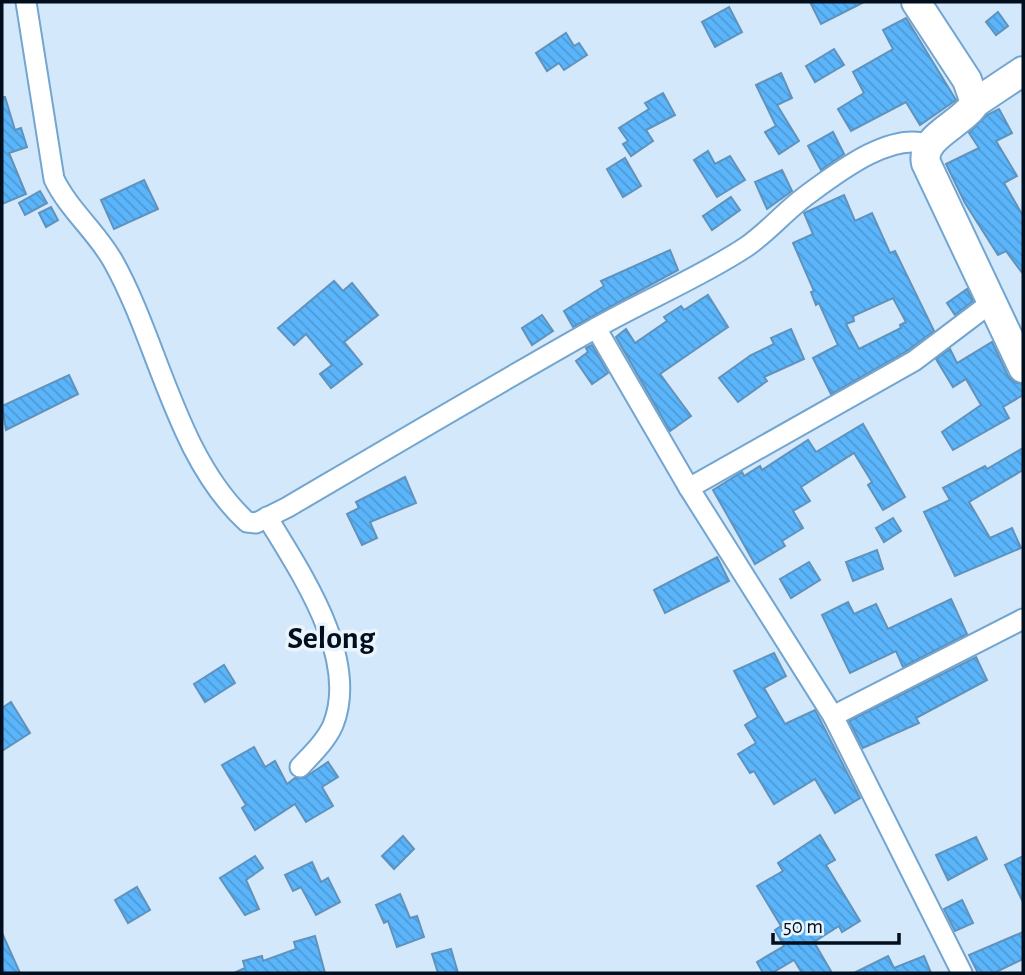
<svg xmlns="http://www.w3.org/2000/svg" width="1025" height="975" font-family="'Alegreya Sans',sans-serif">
<defs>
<pattern id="building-back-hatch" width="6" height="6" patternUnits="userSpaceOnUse" patternTransform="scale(1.75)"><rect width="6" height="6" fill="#5bb5fa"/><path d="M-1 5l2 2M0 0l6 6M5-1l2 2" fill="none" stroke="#4d9ad6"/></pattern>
</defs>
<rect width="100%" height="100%" fill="#d3e8fb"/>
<!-- building -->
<g fill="url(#building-back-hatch)" stroke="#5f92bc" stroke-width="2" fill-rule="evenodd">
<path d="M810 2H864L821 24Z"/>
<path d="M729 7 742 32 715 47 702 22Z"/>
<path d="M998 12 1008 26 996 35 986 22Z"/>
<path d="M906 18 956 100 920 125 906 102 851 131 838 109 864 93 853 72 893 49 883 30Z"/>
<path d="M566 33 574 46 579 43 587 55 564 70 559 63 547 71 536 53Z"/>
<path d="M834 49 844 65 815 82 806 66Z"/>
<path d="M781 73 792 98 777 105 799 141 779 154 765 132 776 126 756 85Z"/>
<path d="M663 93 675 115 646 130 653 141 631 156 623 144 628 141 619 128 649 109 645 103Z"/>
<path d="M2 97H5L15 130 21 128 27 147 9 153 26 194 2 204Z"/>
<path d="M999 109 1012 133 996 141 1017 176 1004 183 1023 216V274L1006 251 998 255 965 203 946 164 979 148 969 133 987 115Z"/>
<path d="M833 132 844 154 821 170 808 146Z"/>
<path d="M708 151 715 164 730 156 745 180 717 197 694 160Z"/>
<path d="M625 158 641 186 623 197 607 169Z"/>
<path d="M782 170 792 191 767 209 755 182Z"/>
<path d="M144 180 158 209 114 229 101 200Z"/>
<path d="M40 191 47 203 25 215 19 203Z"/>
<path d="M844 195 855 221 872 213 890 253 895 251 934 331 907 351 831 394 813 358 838 345 819 303 816 305 811 292 814 291 793 243 813 234 804 213ZM893 298 906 322 900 325 901 328 859 349 846 324 854 321 853 316Z"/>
<path d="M731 197 740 210 712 230 703 216Z"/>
<path d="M51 207 58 220 46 227 39 213Z"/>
<path d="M670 250 678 270 573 327 564 311 604 286 601 281Z"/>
<path d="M334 281 343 291 352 283 378 315 344 342 362 364 331 388 320 374 332 365 306 334 294 345 278 328Z"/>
<path d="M967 289 973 301 955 315 947 303Z"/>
<path d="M708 295 728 327 660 374 691 416 670 431 616 337 626 329 635 343 667 321 664 317 681 306 684 310Z"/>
<path d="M542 315 553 331 532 345 522 328Z"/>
<path d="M791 329 804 359 764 377 767 381 738 402 719 378 751 355 774 344 771 338Z"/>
<path d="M992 342 1008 376 1014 382 1023 384V395L1003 407 1009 418 953 450 942 432 981 405 966 379 953 387 936 359 950 349 957 363Z"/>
<path d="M592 345 608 373 592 384 576 361 588 352 586 348Z"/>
<path d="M69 375 78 394 6 430 2 406Z"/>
<path d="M863 424 905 497 883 510 868 485 872 482 854 453 801 487 810 501 793 511 803 528 782 541 785 546 755 564 713 490 742 472 744 476 760 466 762 470 808 440 816 452Z"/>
<path d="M1023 448V470L969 502 990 538 1012 528 1021 548 955 576 924 512 950 500 943 488 985 466 987 469Z"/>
<path d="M405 477 416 503 370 522 377 538 362 545 347 514 359 508 356 502Z"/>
<path d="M893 518 901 531 884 542 876 528Z"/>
<path d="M877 550 883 569 853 581 846 562Z"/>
<path d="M717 557 729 581 665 613 654 590Z"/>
<path d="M809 562 820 580 791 598 780 579Z"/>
<path d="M951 599 967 634 903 667 896 651 850 673 822 615 848 602 854 614 876 604 888 629Z"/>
<path d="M774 653 786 676 764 688 785 724 815 710 860 798 835 813 815 779 774 804 754 771 750 773 738 754 756 743 745 725 758 717 734 671Z"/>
<path d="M976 657 987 680 916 718 919 723 863 748 849 721Z"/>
<path d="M224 665 235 683 205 702 194 684Z"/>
<path d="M11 702 30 733 2 751V708Z"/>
<path d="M254 747 265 767 275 761 287 784 295 778H304L328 762 338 777 322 787 333 806 306 822 295 804 255 830 242 808 246 805 222 765Z"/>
<path d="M820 835 835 860 826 865 860 921 842 932 839 926 814 942 832 973H802L794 960 772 973H763L757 962 784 946 775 930 781 926 757 886 783 871 778 863Z"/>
<path d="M403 836 414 849 394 869 382 856Z"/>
<path d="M976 837 987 859 948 880 936 855Z"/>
<path d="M255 856 263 868 246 880 259 909 245 915 220 878Z"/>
<path d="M1023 856V902L1005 865Z"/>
<path d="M312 862 321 882 328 878 340 902 316 915 301 887 293 891 285 875Z"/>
<path d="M137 887 150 910 128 923 115 900Z"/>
<path d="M400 894 410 918 417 916 424 937 397 947 388 921 384 923 376 905Z"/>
<path d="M962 900 973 923 955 931 944 909Z"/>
<path d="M1023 932V959L994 973H978L969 955Z"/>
<path d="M2 933 20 973H2Z"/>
<path d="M315 936 325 973H234L245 968 243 961 262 956 263 961 296 949 294 942Z"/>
<path d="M451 949 458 973H438L432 954Z"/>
<path d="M888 956 894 968 924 956 931 973H854Z"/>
</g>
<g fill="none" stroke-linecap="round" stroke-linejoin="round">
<defs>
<g id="street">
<path d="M26 2 54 179C69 210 96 231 113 261 159 343 176 457 247 522L256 523 288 507C390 447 493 386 596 328 645 300 699 278 746 247 768 232 785 211 807 195 837 173 892 130 929 145"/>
<path d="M596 328 689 488 833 716 962 973"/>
<path d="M689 488 914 361 992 302"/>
<path d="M267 517C300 572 360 658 333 725 326 741 312 754 300 767"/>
<path d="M833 716 1023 619"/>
</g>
<g id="secondary">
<path d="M916 2 967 80 975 103C963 124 920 137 926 163L1023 368"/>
<path d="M975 103 1023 71"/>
</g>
</defs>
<!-- street casing -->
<use href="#street" stroke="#72a5d0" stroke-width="23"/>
<!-- secondary casing -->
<use href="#secondary" stroke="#72a5d0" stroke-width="32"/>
<!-- street -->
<use href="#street" stroke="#fff" stroke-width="19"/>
<!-- secondary -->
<use href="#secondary" stroke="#fff" stroke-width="28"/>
</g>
<g text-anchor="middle" stroke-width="7" stroke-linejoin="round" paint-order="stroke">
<!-- district labels -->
<g font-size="32" font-weight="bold" fill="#000e1d" stroke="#eaf4fd">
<text x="331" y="648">Selong</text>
</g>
</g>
<!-- border -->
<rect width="1025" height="975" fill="none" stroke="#000e1d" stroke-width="7"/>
<!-- scale -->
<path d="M773 933v10h126v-10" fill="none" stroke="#000e1d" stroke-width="3.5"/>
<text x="783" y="933" font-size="21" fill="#000e1d" stroke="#eaf4fd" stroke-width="5" paint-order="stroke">50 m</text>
</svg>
